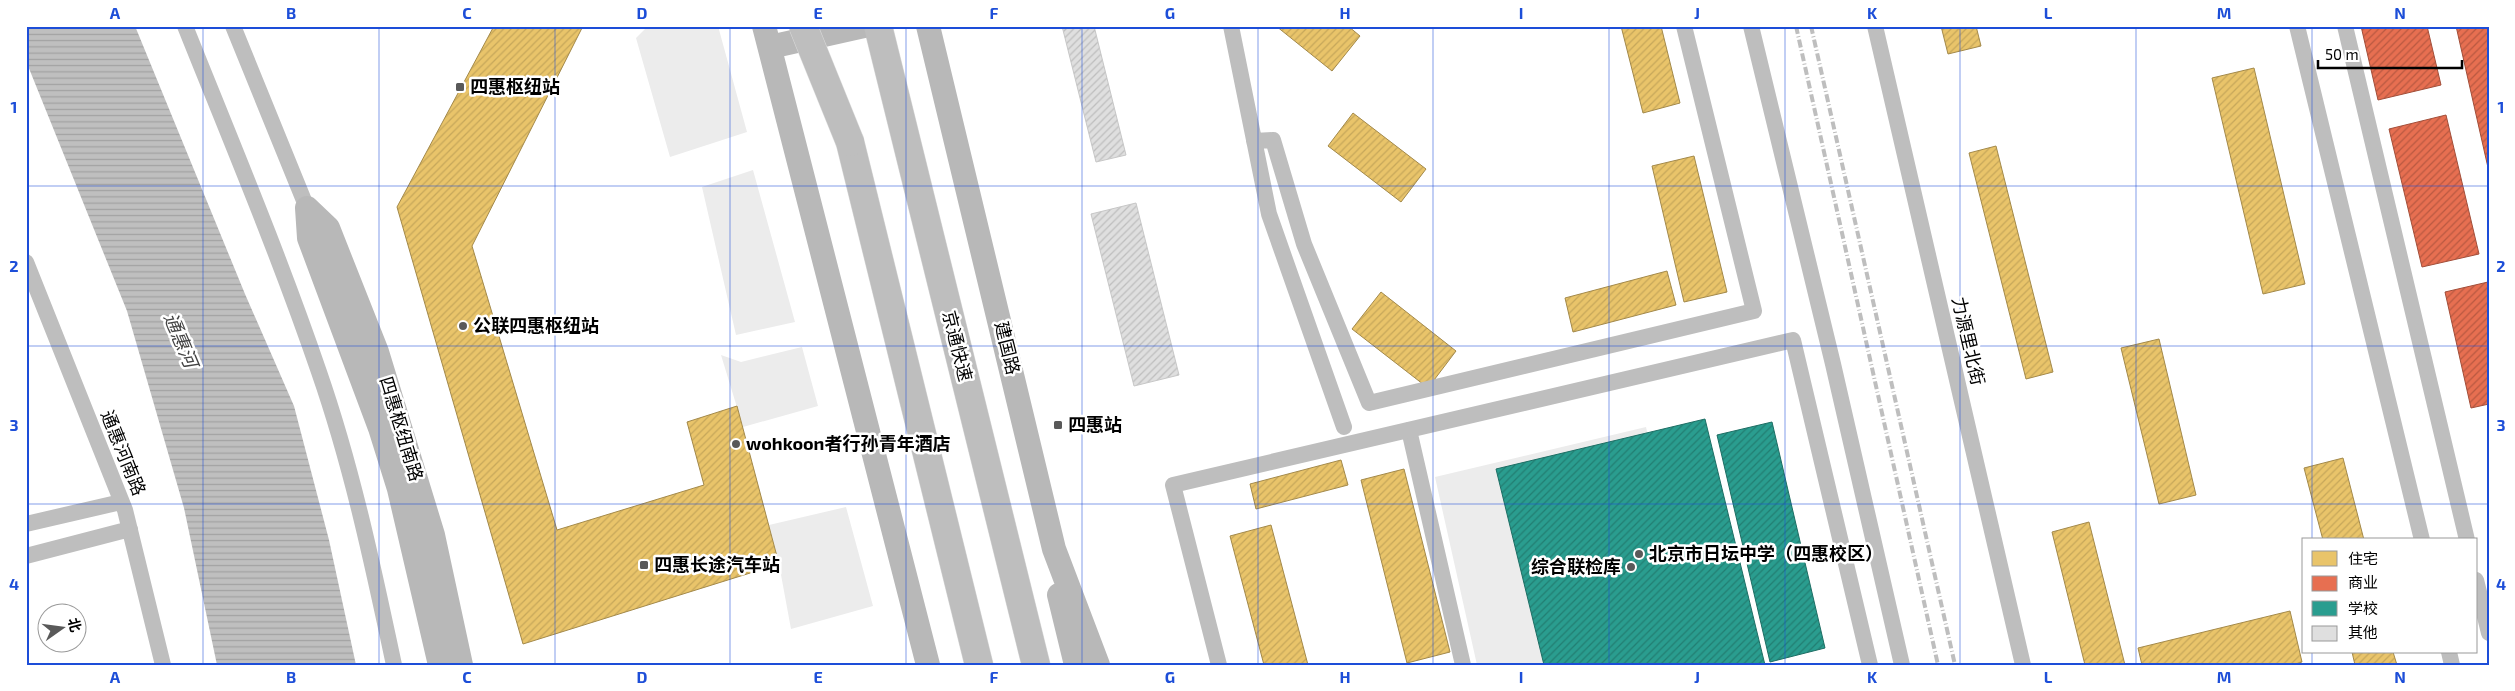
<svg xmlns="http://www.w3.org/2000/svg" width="2515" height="691" font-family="'Exo 2','Noto Sans SC',sans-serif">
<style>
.green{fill:#ececec}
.water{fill:url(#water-rules)}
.homes{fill:url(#homes-hatch);stroke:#a3894a}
.shops{fill:url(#shops-hatch);stroke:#a24e39}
.schools{fill:url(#schools-hatch);stroke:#1d6e64}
.building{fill:url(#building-hatch);stroke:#c7c7c7}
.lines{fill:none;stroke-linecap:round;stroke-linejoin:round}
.highway-casing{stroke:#dbdbdb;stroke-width:29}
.street{stroke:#bebebe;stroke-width:16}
.secondary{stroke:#b8b8b8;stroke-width:24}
.highway{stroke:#bebebe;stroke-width:28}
.rail{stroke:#bebebe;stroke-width:4;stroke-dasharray:8 2.5 1 2.5;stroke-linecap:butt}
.highway-bridge-casing{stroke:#dbdbdb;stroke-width:29;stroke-linecap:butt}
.street-bridge{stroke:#bebebe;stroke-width:16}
.highway-bridge{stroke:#bebebe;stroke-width:28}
.grid{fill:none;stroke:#1d4ed8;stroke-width:1;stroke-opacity:0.55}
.poi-dot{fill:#595959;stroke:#fff;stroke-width:2}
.labels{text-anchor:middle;stroke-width:5;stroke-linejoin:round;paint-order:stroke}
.poi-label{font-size:18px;font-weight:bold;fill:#000;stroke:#fff;text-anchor:start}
.street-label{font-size:18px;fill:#000;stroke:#fff}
.water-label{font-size:19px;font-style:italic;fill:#444;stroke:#fff}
.neatline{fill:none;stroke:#1d4ed8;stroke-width:2}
.grid-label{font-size:16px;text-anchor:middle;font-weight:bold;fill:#1d4ed8}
</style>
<defs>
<pattern id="water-rules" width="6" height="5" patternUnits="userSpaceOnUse" patternTransform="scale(1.25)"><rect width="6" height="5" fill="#bfbfbf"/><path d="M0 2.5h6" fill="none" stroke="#a2a2a2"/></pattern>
<pattern id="homes-hatch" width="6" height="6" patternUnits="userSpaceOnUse" patternTransform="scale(1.25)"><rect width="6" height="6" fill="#e9c46a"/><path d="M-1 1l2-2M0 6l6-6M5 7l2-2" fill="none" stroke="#c6a75a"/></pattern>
<pattern id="shops-hatch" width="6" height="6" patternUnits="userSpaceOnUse" patternTransform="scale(1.25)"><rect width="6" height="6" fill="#e76f51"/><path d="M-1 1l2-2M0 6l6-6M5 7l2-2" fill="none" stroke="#b95941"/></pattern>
<pattern id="schools-hatch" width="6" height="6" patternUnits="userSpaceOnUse" patternTransform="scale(1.25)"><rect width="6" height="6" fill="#2a9d8f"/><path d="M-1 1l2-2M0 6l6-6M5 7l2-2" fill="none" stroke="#227e72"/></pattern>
<pattern id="building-hatch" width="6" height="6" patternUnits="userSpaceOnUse" patternTransform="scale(1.25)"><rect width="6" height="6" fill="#dfdfdf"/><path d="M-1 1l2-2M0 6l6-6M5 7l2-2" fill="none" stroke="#bebebe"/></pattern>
</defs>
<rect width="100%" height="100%" fill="#fff"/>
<path class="green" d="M 648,26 L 718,26 L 747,132 L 670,157 L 636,38 Z
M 753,170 L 795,322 L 736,335 L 702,187 Z
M 802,347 L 818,406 L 743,427 L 721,355 L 741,362 Z
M 1646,427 L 1700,665 L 1477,665 L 1435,477 Z
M 846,507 L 873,606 L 791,629 L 779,564 L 769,525 Z"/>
<path class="water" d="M 26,26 L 135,26 L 245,294 L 294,406 L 329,540 L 356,665 L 217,665 L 184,508 L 127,311 L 26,61 Z"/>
<path class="homes" d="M 494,26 L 583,26 L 472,246 L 557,530 L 704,485 L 687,422 L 737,406 L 779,564 L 523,644 L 397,207 Z
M 1276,26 L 1348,26 L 1360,36 L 1332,71 Z
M 1621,26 L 1661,26 L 1680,103 L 1643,113 Z
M 1941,26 L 1976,26 L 1981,46 L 1948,54 Z
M 2254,68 L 2305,284 L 2263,294 L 2212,78 Z
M 1353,113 L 1426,169 L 1401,202 L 1328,146 Z
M 1996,146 L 2053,372 L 2026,379 L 1969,153 Z
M 1694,156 L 1727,292 L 1684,302 L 1652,166 Z
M 1667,271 L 1676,305 L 1573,332 L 1565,298 Z
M 1381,292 L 1456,351 L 1428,388 L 1352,329 Z
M 2159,339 L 2196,495 L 2159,504 L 2121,348 Z
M 2343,458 L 2364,540 L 2323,540 L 2304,468 Z
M 1341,460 L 1348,485 L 1256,509 L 1250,484 Z
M 1404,469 L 1450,652 L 1407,663 L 1361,480 Z
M 2089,522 L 2125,665 L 2085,665 L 2052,532 Z
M 1271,525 L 1308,665 L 1264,665 L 1230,536 Z
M 2290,611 L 2302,662 L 2292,665 L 2142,665 L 2138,648 Z
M 2352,652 L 2393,652 L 2397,665 L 2355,665 Z"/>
<path class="shops" d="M 2361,26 L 2427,26 L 2441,85 L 2378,100 Z
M 2456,26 L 2489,26 L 2489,172 Z
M 2446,115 L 2479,254 L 2422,267 L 2389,129 Z
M 2488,282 L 2489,404 L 2471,408 L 2445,292 Z"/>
<path class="schools" d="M 1705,419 L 1765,665 L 1544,665 L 1496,469 Z
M 1772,422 L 1825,648 L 1770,662 L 1717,435 Z"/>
<path class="building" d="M 1062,26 L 1094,26 L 1126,155 L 1096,162 Z
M 1136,203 L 1179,375 L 1134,386 L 1091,214 Z"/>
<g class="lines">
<defs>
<path id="highway" d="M 878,26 L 1036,665
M 850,142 L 979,665"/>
</defs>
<use href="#highway" class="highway-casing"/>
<path class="street" d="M 185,26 C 231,141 279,255 319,372 C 352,467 373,566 394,665
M 233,26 L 307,208
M 1231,26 L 1269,214 L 1344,427
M 1751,26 L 1833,364 L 1902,665
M 1875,26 L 2023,665
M 2297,26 L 2422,540
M 2345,26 L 2467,540
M 1254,141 L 1273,140 L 1304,244 L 1369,403 L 1754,311 L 1684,26
M 26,262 L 125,510 L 163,665
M 1409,430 L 1463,665
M 26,524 L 121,502
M 26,556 L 130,529
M 2476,580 L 2489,633
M 2449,652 L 2452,665"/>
<path class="secondary" d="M 764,26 L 928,665
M 928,26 L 1054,549 L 1098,665
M 770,47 L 864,26
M 307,208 L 328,228 L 377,352 L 433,535 L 461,665
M 307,208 L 309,238 L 380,428 L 399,489 L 440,665
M 1059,595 L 1076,665"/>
<use href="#highway" class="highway"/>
<path class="rail" d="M 1796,26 L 1938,665
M 1811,26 L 1955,665"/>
<defs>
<path id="highway-bridge" d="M 803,26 L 850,142"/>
</defs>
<use href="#highway-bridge" class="highway-bridge-casing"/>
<path class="street-bridge" d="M 1219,665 L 1173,485 L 1793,340 L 1870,665"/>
<use href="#highway-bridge" class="highway-bridge"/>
</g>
<path class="grid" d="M 203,26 L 203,665M 379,26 L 379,665M 555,26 L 555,665M 730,26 L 730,665M 906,26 L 906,665M 1082,26 L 1082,665M 1258,26 L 1258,665M 1433,26 L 1433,665M 1609,26 L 1609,665M 1785,26 L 1785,665M 1960,26 L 1960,665M 2136,26 L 2136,665M 2312,26 L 2312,540M 26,186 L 2489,186M 26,346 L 2489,346M 26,504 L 2489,504M 2312,652 L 2312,665"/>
<g class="poi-dot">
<rect x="455" y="82" width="10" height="10" rx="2.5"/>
<circle cx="463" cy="326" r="5"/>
<rect x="1053" y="420" width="10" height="10" rx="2.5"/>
<circle cx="736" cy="444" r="5"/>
<circle cx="1639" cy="554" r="5"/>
<rect x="639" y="560" width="10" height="10" rx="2.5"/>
<circle cx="1631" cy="567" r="5"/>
</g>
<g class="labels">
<g class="poi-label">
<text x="470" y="93">四惠枢纽站</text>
<text x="473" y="332">公联四惠枢纽站</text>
<text x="1068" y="431">四惠站</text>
<text x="746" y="450">wohkoon者行孙青年酒店</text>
<text x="1649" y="560">北京市日坛中学（四惠校区）</text>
<text x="654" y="571">四惠长途汽车站</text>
<text x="1621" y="573" text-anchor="end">综合联检库</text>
</g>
<g class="street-label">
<text transform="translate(1968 341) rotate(77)" y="6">力源里北街</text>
<text transform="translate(957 346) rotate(76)" y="6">京通快速</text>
<text transform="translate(1007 348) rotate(76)" y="6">建国路</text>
<text transform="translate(401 429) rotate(73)" y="6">四惠枢纽南路</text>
<text transform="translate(123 453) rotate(68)" y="6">通惠河南路</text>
</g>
<g class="water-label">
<text transform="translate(181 340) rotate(67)" y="7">通惠河</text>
</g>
</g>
<rect width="2515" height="691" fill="none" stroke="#ffffff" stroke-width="55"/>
<rect x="2302" y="538" width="175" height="115" fill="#ffffff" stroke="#999999"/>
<rect x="2312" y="551" width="25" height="15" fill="#e9c46a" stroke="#999999"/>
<text x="2348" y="564" font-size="15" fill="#000000">住宅</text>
<rect x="2312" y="576" width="25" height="15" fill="#e76f51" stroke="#999999"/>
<text x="2348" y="588" font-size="15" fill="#000000">商业</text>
<rect x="2312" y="601" width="25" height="15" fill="#2a9d8f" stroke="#999999"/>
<text x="2348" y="614" font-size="15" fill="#000000">学校</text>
<rect x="2312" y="626" width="25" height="15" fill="#dfdfdf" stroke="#999999"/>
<text x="2348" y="638" font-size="15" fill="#000000">其他</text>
<g transform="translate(62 628) rotate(76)"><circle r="24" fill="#ffffff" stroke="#999999"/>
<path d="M0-4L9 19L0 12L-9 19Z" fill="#595959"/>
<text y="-8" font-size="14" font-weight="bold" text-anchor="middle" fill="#000000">北</text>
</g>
<path d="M2318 60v8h144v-8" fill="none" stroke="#000000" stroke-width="2.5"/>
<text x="2325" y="60" font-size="15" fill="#000000" stroke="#ffffff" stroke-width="4" paint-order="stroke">50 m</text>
<rect x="28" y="28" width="2460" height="636" class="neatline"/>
<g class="grid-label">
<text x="115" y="19">A</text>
<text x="291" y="19">B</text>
<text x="467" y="19">C</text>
<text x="642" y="19">D</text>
<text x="818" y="19">E</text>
<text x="994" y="19">F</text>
<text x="1170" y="19">G</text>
<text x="1345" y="19">H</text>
<text x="1521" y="19">I</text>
<text x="1697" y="19">J</text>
<text x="1872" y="19">K</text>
<text x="2048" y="19">L</text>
<text x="2224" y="19">M</text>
<text x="2400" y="19">N</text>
<text x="14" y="113">1</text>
<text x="2501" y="113">1</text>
<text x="14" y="272">2</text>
<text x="2501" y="272">2</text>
<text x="14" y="431">3</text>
<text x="2501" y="431">3</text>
<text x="14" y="590">4</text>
<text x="2501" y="590">4</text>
<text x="115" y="683">A</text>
<text x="291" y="683">B</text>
<text x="467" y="683">C</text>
<text x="642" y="683">D</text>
<text x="818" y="683">E</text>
<text x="994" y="683">F</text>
<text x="1170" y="683">G</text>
<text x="1345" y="683">H</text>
<text x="1521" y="683">I</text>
<text x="1697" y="683">J</text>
<text x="1872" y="683">K</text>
<text x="2048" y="683">L</text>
<text x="2224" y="683">M</text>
<text x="2400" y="683">N</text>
</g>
</svg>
